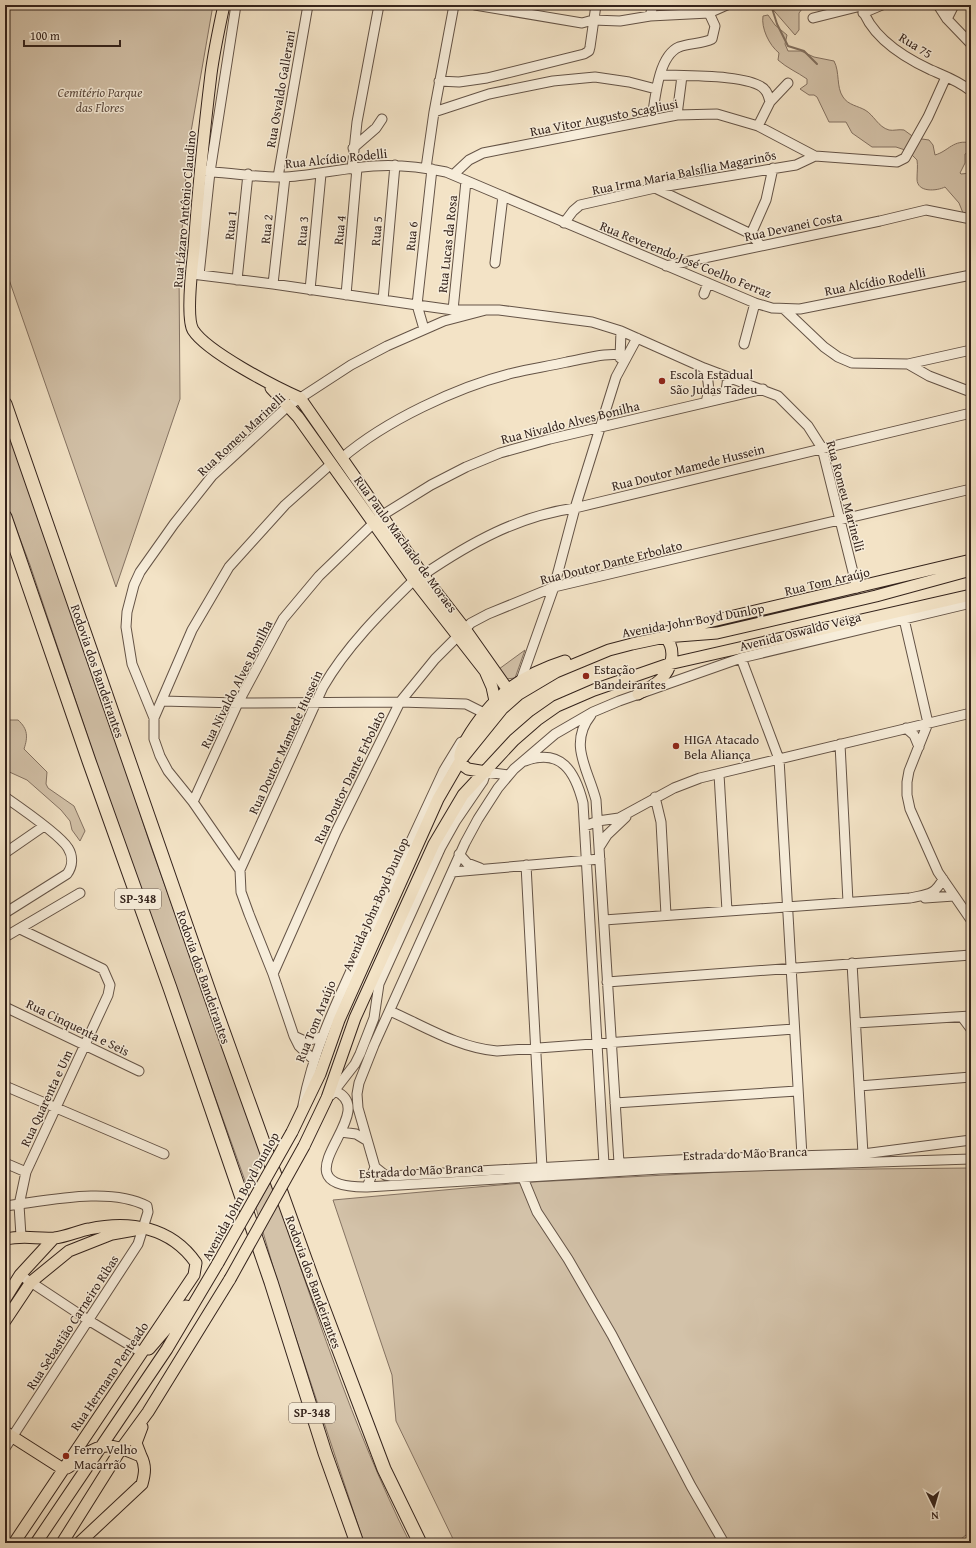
<svg xmlns="http://www.w3.org/2000/svg" width="976" height="1548" font-family="'Gentium Book Plus',serif">
<style>
.green{fill:#d3c2a9;stroke:#847262}
.lines{fill:none;stroke-linecap:round;stroke-linejoin:round}
.stream{stroke:#806f5f;stroke-width:2}
.minor-casing{stroke:#645346;stroke-width:11}
.major-casing{stroke:#34231c;stroke-width:13}
.highway-casing{stroke:#34231c;stroke-width:15}
.minor{stroke:#f7edda;stroke-width:9}
.major{stroke:#f3e3c6;stroke-width:11}
.highway{stroke:#f3e3c6;stroke-width:13}
.major-bridge-casing{stroke:#34231c;stroke-width:13;stroke-linecap:butt}
.major-bridge{stroke:#f3e3c6;stroke-width:11}
.poi-dot{fill:#8f2418;stroke:#f7edda;stroke-width:1.5}
.labels{text-anchor:middle;stroke-width:3;stroke-linejoin:round;paint-order:stroke}
.shield{fill:#f7edda;stroke:#6e6055;stroke-width:1}
.shield-label{font-size:12px;font-weight:bold;fill:#34231c}
.street-label{font-size:13px;fill:#34231c;stroke:#f7edda}
.park-label{font-size:13px;font-style:italic;fill:#5c4b3f;stroke:#f7edda}
.poi-label{font-size:13px;fill:#34231c;stroke:#f7edda;text-anchor:start}
</style>
<rect width="100%" height="100%" fill="#f3e3c6"/>
<filter id="stains"><feTurbulence type="fractalNoise" baseFrequency=".005" numOctaves="4"/><feColorMatrix values="0 0 0 0 .2 0 0 0 0 .09 0 0 0 0 .02 0 0 0 .5 -.17"/></filter>
<radialGradient id="worn" r=".72"><stop offset=".6" stop-color="#630" stop-opacity="0"/><stop offset="1" stop-color="#630" stop-opacity=".3"/></radialGradient>
<path class="green" d="M 5,5 L 213,5 L 188,149 L 179,272 L 180,399 L 116,587 L 5,268 Z
M 769,5 L 805,5 L 799,13 L 799,30 L 795,35 Z
M 768,15 L 775,25 L 787,35 L 785,44 L 788,51 L 801,51 L 814,57 L 834,61 C 840,72 836,87 843,97 C 848,105 858,106 865,110 C 874,115 878,127 889,130 C 893,131 899,129 904,130 L 915,138 L 929,140 L 933,145 L 935,155 C 949,151 953,139 971,143 L 971,151 L 965,154 L 965,163 L 960,173 L 961,174 L 971,173 L 971,215 L 963,213 L 959,203 L 945,187 C 937,191 917,193 917,179 C 917,172 918,166 917,160 L 908,151 L 896,147 L 872,147 L 852,133 L 846,122 L 829,122 L 817,97 L 814,95 L 809,95 L 800,89 L 807,84 L 807,79 C 797,72 787,68 778,60 L 779,53 C 769,45 761,28 763,16 Z
M 5,421 L 112,728 L 150,844 L 263,1158 L 248,1189 L 112,809 L 30,565 L 5,499 Z
M 525,650 L 515,678 L 506,679 L 499,669 Z
M 5,720 L 18,720 C 28,729 28,737 24,749 L 47,772 L 46,784 L 48,788 L 74,806 L 85,831 L 80,841 L 72,830 L 70,821 L 61,810 L 27,780 L 5,770 Z
M 971,1168 L 971,1531 L 956,1543 L 455,1543 L 396,1421 L 392,1375 L 333,1200 L 533,1182 L 761,1170 Z
M 271,1181 C 313,1303 352,1427 410,1543 L 364,1543 L 279,1287 L 256,1208 Z"/>
<g class="lines">
<path class="stream" d="M 771,5 L 777,24 L 788,46 L 804,51 L 817,64"/>
<defs>
<path id="minor" d="M 475,5 L 582,23 L 593,20 L 620,21 L 650,16 L 709,13 L 727,5
M 861,5 C 870,36 903,57 931,70 C 945,76 959,81 971,91
M 938,5 L 947,19 L 971,44
M 863,13 L 882,5
M 650,16 L 653,5
M 813,18 L 861,6
M 947,19 L 954,5
M 661,75 C 682,76 753,74 765,90 C 768,93 769,98 770,102 L 758,126
M 439,81 L 459,82 L 487,78 L 584,54 L 589,51 L 590,47 L 596,5
M 770,102 L 788,83
M 434,112 L 489,94 L 553,81 L 595,77 L 629,82 L 656,89
M 677,115 L 682,76
M 652,119 C 655,99 658,56 679,47 C 690,43 702,44 712,39 L 715,26 L 709,13
M 353,148 L 376,128 L 382,119
M 426,168 L 434,112 L 454,5
M 352,169 L 357,122 L 379,5
M 200,170 L 210,172 C 235,173 261,178 286,177 C 316,175 344,168 373,166 C 398,164 422,167 446,172 L 755,303 L 772,308 L 800,309 L 971,275
M 453,175 L 469,160 L 483,153 L 677,115 L 717,114 L 758,126 L 815,156 L 897,162 L 905,158 L 928,117 L 946,77
M 278,177 L 308,5
M 655,188 L 751,234 L 761,246
M 564,223 L 573,211 L 580,205 L 655,188 L 796,165 L 815,156
M 751,234 L 766,200 L 773,168
M 495,263 L 503,196
M 666,266 L 880,221 L 926,210 L 971,219
M 192,274 L 273,284 L 417,305 L 453,310 L 499,310 L 592,322 L 621,331 L 704,368 L 778,396 L 808,426 L 822,448 L 857,588
M 199,275 L 210,172 L 236,5
M 237,280 L 248,174
M 273,284 L 285,177
M 310,290 L 321,174
M 704,294 L 708,283
M 346,295 L 357,168
M 383,300 L 395,165
M 784,309 L 824,347 L 838,357 L 852,363 L 908,364 L 929,376 L 971,392
M 453,310 L 466,181
M 424,329 L 417,305 L 432,169
M 744,344 L 755,303
M 620,358 L 621,331
M 908,364 L 971,350
M 704,368 C 709,381 710,389 706,402
M 725,398 L 728,377
M 342,458 C 385,421 457,387 513,373 C 530,369 549,366 567,362 C 585,359 608,351 627,356
M 423,575 C 470,543 518,516 575,508 L 971,413
M 971,603 L 741,658 L 619,701 L 593,712 L 555,734 L 514,769 L 498,788 L 478,819 L 465,843 L 374,1045 L 359,1083 L 357,1094 L 358,1108 L 375,1167 L 385,1175 L 391,1176 L 695,1159 L 863,1154 L 971,1140
M 904,619 L 928,723 L 909,771 L 907,782 L 907,795 L 910,809 L 938,872 L 971,920
M 741,658 L 779,759 L 802,1156
M 521,680 L 554,587 L 575,508 L 616,377 L 637,338
M 162,701 L 238,703 L 400,702 L 466,704 L 484,713
M 591,715 C 568,744 588,769 596,800 L 619,1163
M 154,718 L 192,630 L 229,567 L 285,505 L 331,464
M 906,728 L 914,735 L 919,747
M 840,744 L 848,902
M 525,761 C 561,748 575,771 583,803 L 604,1164
M 719,774 L 727,911
M 5,797 C 18,806 61,836 68,848 C 73,856 73,866 67,874 L 5,913
M 655,797 L 661,822 L 666,915
M 193,802 L 238,703 L 283,619 L 319,576 L 381,516 L 431,485 L 466,467 L 500,453 L 550,439 L 763,389
M 585,826 L 598,821 L 619,818 L 674,788 L 700,778 L 971,713
M 600,846 L 607,835 L 626,817
M 5,853 L 44,826
M 459,854 L 467,863 L 480,868
M 526,865 L 542,1168
M 240,870 L 323,687 C 346,647 381,612 414,580
M 452,872 L 600,859
M 925,898 L 954,896
M 604,920 L 910,898 C 927,894 934,896 943,879
M 20,929 L 103,969 L 110,985 L 108,995 L 26,1172 L 19,1205 L 21,1236
M 5,937 L 80,893
M 852,963 L 863,1154
M 273,974 L 336,832 L 400,702 L 435,659 L 471,623 L 488,614 L 554,587 L 971,489
M 607,982 L 971,955
M 5,1007 L 139,1071
M 390,1011 C 424,1026 459,1048 497,1051 L 794,1029
M 962,1017 L 971,1029
M 856,1023 L 971,1016
M 294,1036 L 305,1041 L 322,1037
M 314,1060 L 299,1046 L 294,1036 L 273,974 L 249,914 L 241,892 L 240,870 L 193,802 L 168,771 L 160,756 L 154,739 L 154,718 L 132,664 L 126,627 L 127,612 L 134,585 L 140,572 L 174,524 L 212,476 L 288,406 L 351,365 L 387,346 L 444,321 L 486,310
M 5,1086 L 164,1154
M 859,1086 L 971,1077
M 335,1091 C 385,1112 269,1188 367,1187 L 660,1169 L 971,1159
M 331,1095 L 355,1064 L 360,1054 L 374,1018 L 379,984 L 441,847 L 455,822 L 483,781 L 486,772 L 508,775
M 615,1103 L 797,1091
M 303,1105 C 313,1050 338,999 361,949 C 389,889 416,830 444,770 L 461,742
M 341,1132 L 356,1134 L 366,1140
M 5,1163 L 26,1172
M 523,1178 L 537,1212 L 568,1259 L 612,1335 L 691,1486 L 724,1543
M 367,1187 L 375,1167
M 5,1206 C 46,1201 110,1186 147,1206 L 148,1212 L 138,1244 L 5,1448
M 20,1275 L 88,1320 L 141,1352"/>
<path id="major" d="M 224,5 C 219,28 214,51 211,74 C 204,132 198,191 194,249 C 192,266 186,318 193,330 C 207,352 275,387 300,398 L 423,575 L 465,629 L 508,690
M 271,388 L 298,417 L 414,580 L 485,671 L 492,687 L 495,701
M 666,632 L 971,560
M 638,694 C 645,690 654,686 660,680 C 672,669 677,649 665,637
M 486,772 L 468,769 C 455,761 460,751 466,740 C 491,698 518,676 565,661
M 292,1132 L 320,1074 L 339,1020 L 438,799 L 460,761 L 502,709 L 519,694 L 556,672 L 609,650 L 632,644 L 665,637 L 717,633 L 876,596 L 971,570
M 304,1146 L 327,1098 L 355,1018 L 434,844 L 463,795 L 514,740 L 537,720 L 557,706 L 594,690 L 669,664 L 971,595
M 5,1239 C 25,1235 36,1239 54,1238 C 66,1237 78,1231 89,1229 C 130,1220 171,1227 196,1263 L 194,1275 L 14,1543
M 5,1299 L 20,1275 L 54,1238
M 5,1321 L 31,1282 L 69,1251 L 112,1234 L 140,1229
M 149,1349 L 186,1306
M 5,1432 L 63,1469
M 141,1456 L 136,1443 L 142,1427
M 67,1468 C 73,1465 77,1460 83,1456 C 106,1439 117,1447 141,1456 C 146,1466 145,1473 142,1484 L 79,1543
M 36,1543 L 167,1349 L 218,1263
M 62,1543 L 121,1449 L 148,1412 L 230,1279"/>
<path id="highway" d="M 5,404 L 213,1003 L 313,1281 L 384,1469 L 420,1543
M 5,517 L 89,761 L 170,988 L 271,1282 L 325,1453 L 357,1543"/>
</defs>
<use href="#minor" class="minor-casing"/>
<use href="#major" class="major-casing"/>
<use href="#highway" class="highway-casing"/>
<use href="#minor" class="minor"/>
<use href="#major" class="major"/>
<use href="#highway" class="highway"/>
<defs>
<path id="major-bridge" d="M 218,1263 L 292,1132
M 230,1279 L 304,1146"/>
</defs>
<use href="#major-bridge" class="major-bridge-casing"/>
<use href="#major-bridge" class="major-bridge"/>
</g>
<g class="poi-dot">
<circle cx="662" cy="381" r="4"/>
<circle cx="586" cy="676" r="4"/>
<circle cx="676" cy="746" r="4"/>
<circle cx="66" cy="1456" r="4"/>
</g>
<g class="labels">
<g class="shield">
<rect x="115" y="889" width="46" height="20" rx="3"/>
<rect x="289" y="1403" width="46" height="20" rx="3"/>
</g>
<g class="shield-label">
<text x="138" y="903">SP-348</text>
<text x="312" y="1417">SP-348</text>
</g>
<g class="street-label">
<text transform="translate(916 45) rotate(32)" y="5">Rua 75</text>
<text transform="translate(280 89) rotate(-80)" y="5">Rua Osvaldo Gallerani</text>
<text transform="translate(604 117) rotate(-11)" y="5">Rua Vitor Augusto Scagliusi</text>
<text transform="translate(336 158) rotate(-6)" y="5">Rua Alcídio Rodelli</text>
<text transform="translate(684 172) rotate(-11)" y="5">Rua Irma Maria Balsília Magarinõs</text>
<text transform="translate(184 209) rotate(-85)" y="5">Rua Lázaro Antônio Claudino</text>
<text transform="translate(230 225) rotate(-84)" y="5">Rua 1</text>
<text transform="translate(793 226) rotate(-12)" y="5">Rua Devanei Costa</text>
<text transform="translate(266 229) rotate(-84)" y="5">Rua 2</text>
<text transform="translate(339 230) rotate(-84)" y="5">Rua 4</text>
<text transform="translate(302 231) rotate(-85)" y="5">Rua 3</text>
<text transform="translate(376 231) rotate(-85)" y="5">Rua 5</text>
<text transform="translate(411 236) rotate(-84)" y="5">Rua 6</text>
<text transform="translate(447 244) rotate(-84)" y="5">Rua Lucas da Rosa</text>
<text transform="translate(686 259) rotate(22)" y="5">Rua Reverendo José Coelho Ferraz</text>
<text transform="translate(875 281) rotate(-11)" y="5">Rua Alcídio Rodelli</text>
<text transform="translate(570 422) rotate(-14)" y="5">Rua Nivaldo Alves Bonilha</text>
<text transform="translate(241 434) rotate(-43)" y="5">Rua Romeu Marinelli</text>
<text transform="translate(688 467) rotate(-14)" y="5">Rua Doutor Mamede Hussein</text>
<text transform="translate(846 496) rotate(75)" y="5">Rua Romeu Marinelli</text>
<text transform="translate(406 544) rotate(54)" y="5">Rua Paulo Machado de Moraes</text>
<text transform="translate(611 562) rotate(-14)" y="5">Rua Doutor Dante Erbolato</text>
<text transform="translate(827 581) rotate(-13)" y="5">Rua Tom Araújo</text>
<text transform="translate(693 620) rotate(-10)" y="5">Avenida John Boyd Dunlop</text>
<text transform="translate(800 631) rotate(-14)" y="5">Avenida Oswaldo Veiga</text>
<text transform="translate(98 671) rotate(71)" y="5">Rodovia dos Bandeirantes</text>
<text transform="translate(236 684) rotate(-63)" y="5">Rua Nivaldo Alves Bonilha</text>
<text transform="translate(285 742) rotate(-65)" y="5">Rua Doutor Mamede Hussein</text>
<text transform="translate(349 777) rotate(-64)" y="5">Rua Doutor Dante Erbolato</text>
<text transform="translate(375 904) rotate(-66)" y="5">Avenida John Boyd Dunlop</text>
<text transform="translate(204 977) rotate(71)" y="5">Rodovia dos Bandeirantes</text>
<text transform="translate(315 1021) rotate(-68)" y="5">Rua Tom Araújo</text>
<text transform="translate(78 1027) rotate(26)" y="5">Rua Cinquenta e Seis</text>
<text transform="translate(46 1098) rotate(-65)" y="5">Rua Quarenta e Um</text>
<text transform="translate(745 1153) rotate(-2)" y="5">Estrada do Mão Branca</text>
<text transform="translate(421 1170) rotate(-3)" y="5">Estrada do Mão Branca</text>
<text transform="translate(240 1196) rotate(-61)" y="5">Avenida John Boyd Dunlop</text>
<text transform="translate(314 1282) rotate(70)" y="5">Rodovia dos Bandeirantes</text>
<text transform="translate(72 1322) rotate(-57)" y="5">Rua Sebastião Carneiro Ribas</text>
<text transform="translate(109 1376) rotate(-56)" y="5">Rua Hermano Penteado</text>
</g>
<g class="park-label">
<text x="100" y="97">Cemitério Parque<tspan x="100" dy="15">das Flores</tspan></text>
</g>
<g class="poi-label">
<text x="670" y="379">Escola Estadual<tspan x="670" dy="15">São Judas Tadeu</tspan></text>
<text x="594" y="674">Estação<tspan x="594" dy="15">Bandeirantes</tspan></text>
<text x="684" y="744">HIGA Atacado<tspan x="684" dy="15">Bela Aliança</tspan></text>
<text x="74" y="1454">Ferro Velho<tspan x="74" dy="15">Macarrão</tspan></text>
</g>
</g>
<rect width="976" height="1548" fill="none" stroke="#f3e3c6" stroke-width="20"/>
<rect x="6" y="6" width="964" height="1536" fill="none" stroke="#34231c" stroke-width="2"/>
<rect x="10" y="10" width="956" height="1528" fill="none" stroke="#34231c"/>
<g transform="translate(934 1506) rotate(175)" stroke="#f7edda" stroke-width="3" paint-order="stroke">
<path d="M0-3L7 15L0 10L-7 15Z" fill="#34231c"/>
<text y="-6" font-size="11" font-weight="bold" text-anchor="middle" fill="#34231c">N</text>
</g>
<path d="M24 40v6h96v-6" fill="none" stroke="#34231c" stroke-width="2"/>
<text x="30" y="40" font-size="12" fill="#34231c" stroke="#f7edda" stroke-width="3" paint-order="stroke">100 m</text>
<rect width="100%" height="100%" filter="url(#stains)"/>
<rect width="100%" height="100%" fill="url(#worn)"/>
</svg>
